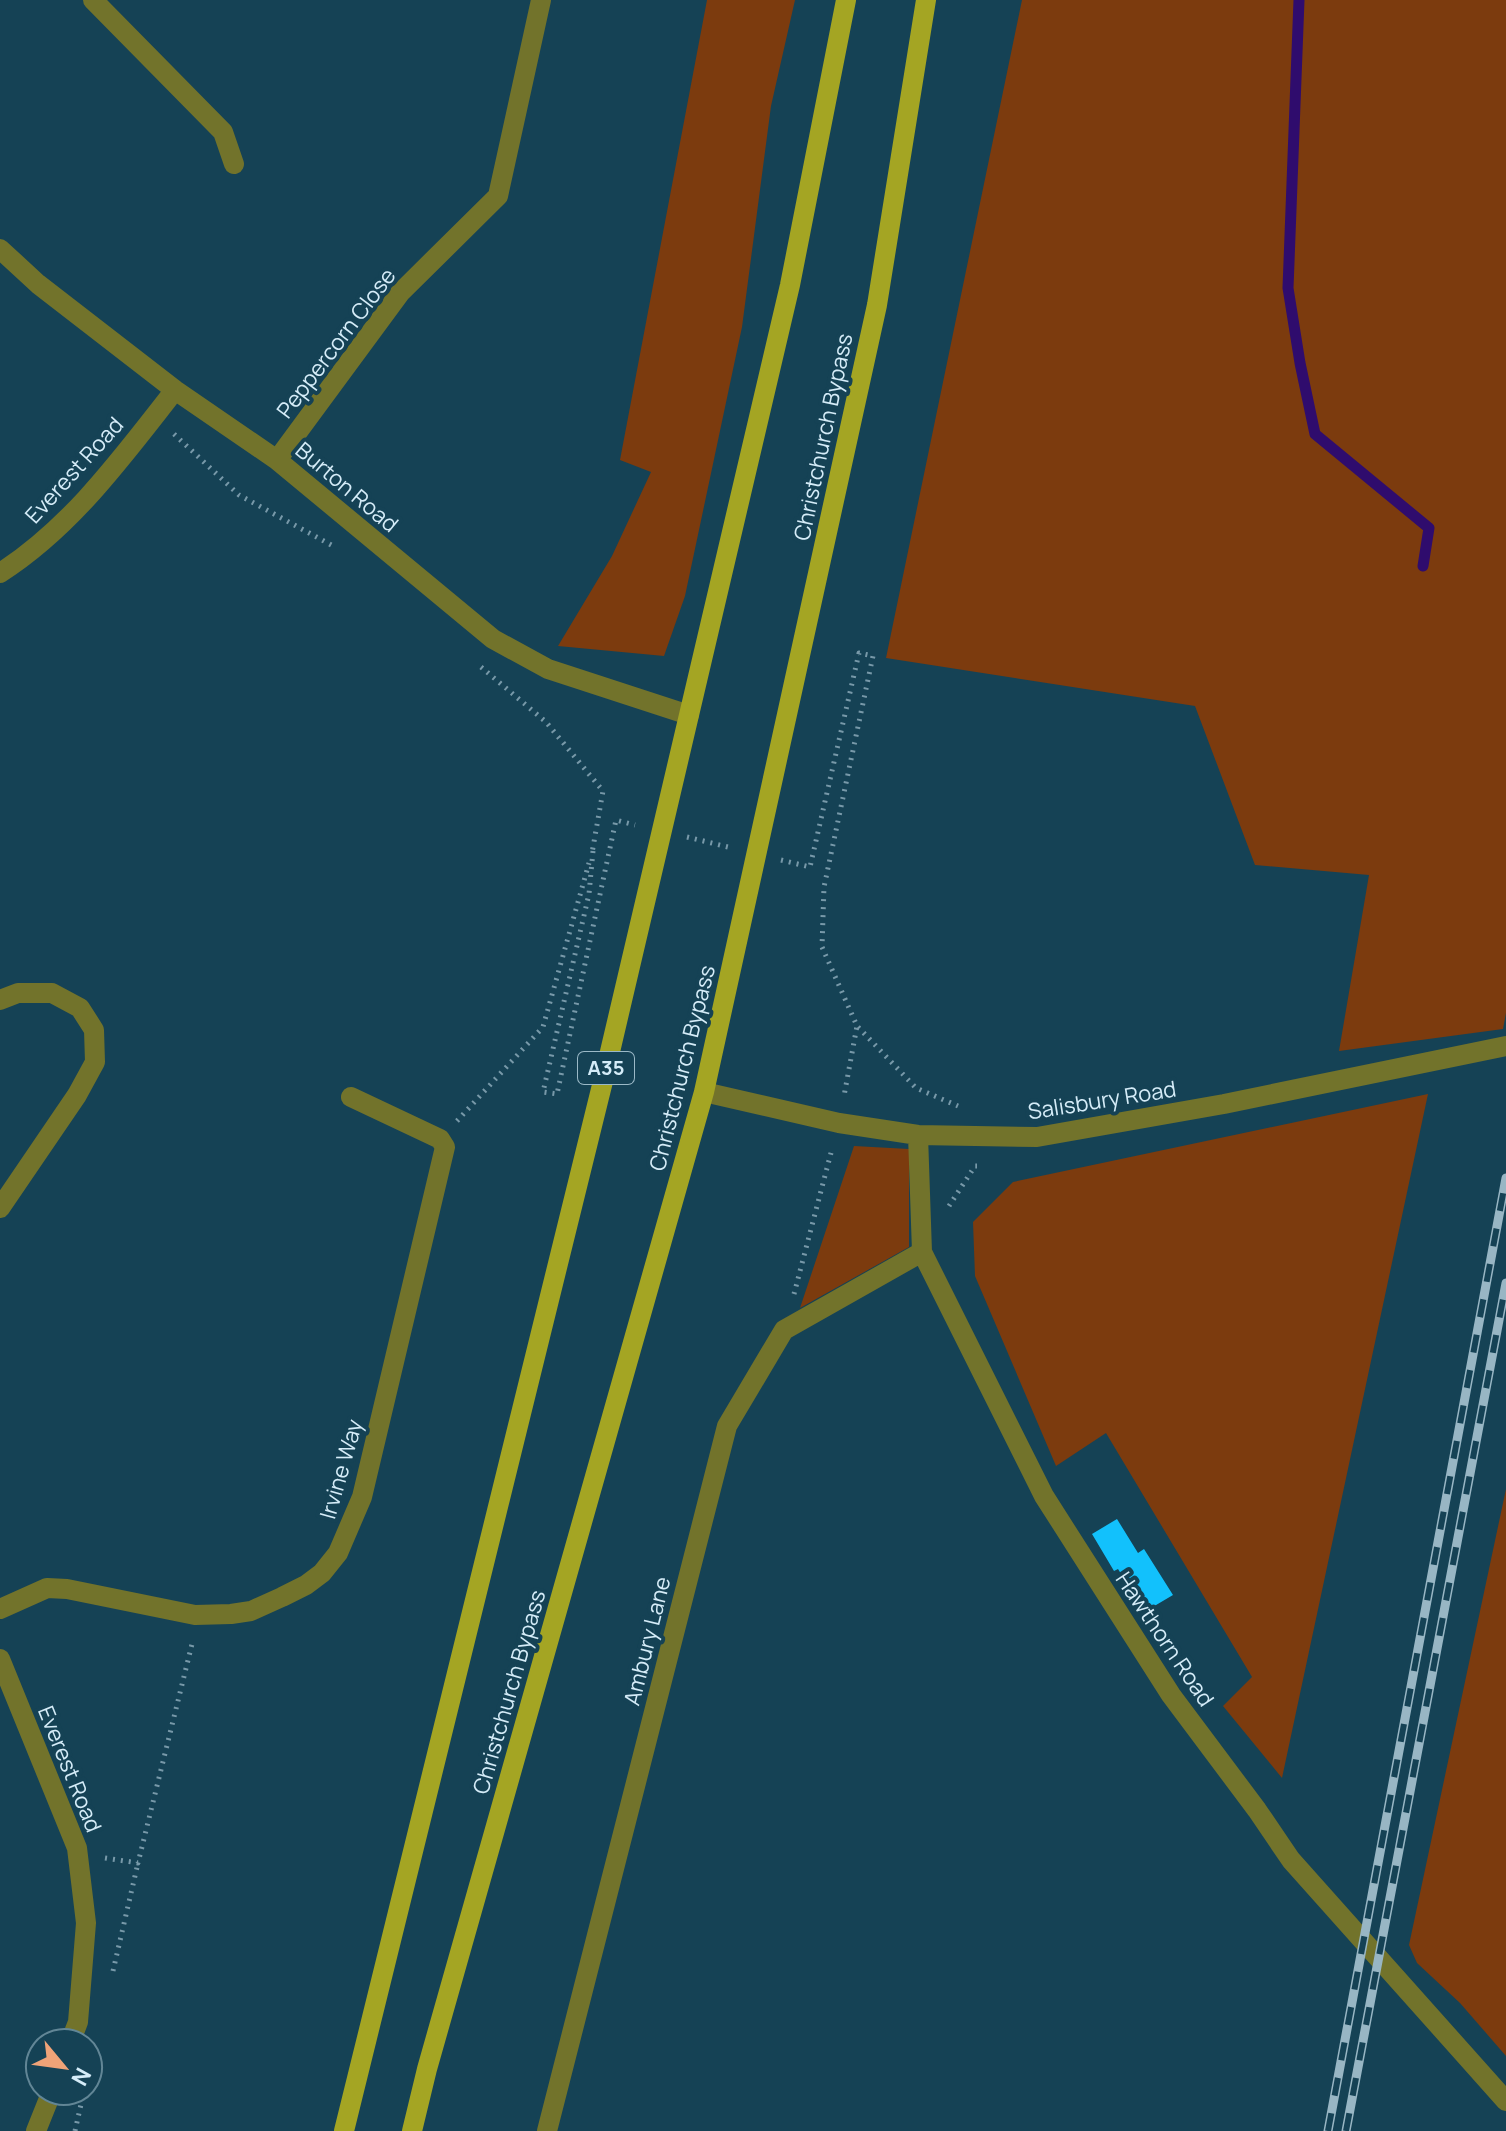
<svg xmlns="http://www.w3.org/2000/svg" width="1506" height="2131" font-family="Manrope,sans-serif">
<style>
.green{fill:#7c3b0e}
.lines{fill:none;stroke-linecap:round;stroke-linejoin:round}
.stream{stroke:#2f0c6d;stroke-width:11}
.building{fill:#12c1fc}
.path{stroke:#7899a9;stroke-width:5;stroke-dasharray:2 6;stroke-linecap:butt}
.street{stroke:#72732b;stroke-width:20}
.primary{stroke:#a4a523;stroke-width:20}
.rail-casing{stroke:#98b6c4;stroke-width:9}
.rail{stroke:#154255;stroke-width:6;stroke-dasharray:18;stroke-linecap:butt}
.labels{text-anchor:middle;stroke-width:8;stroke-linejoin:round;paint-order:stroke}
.shield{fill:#154255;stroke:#9bb9c7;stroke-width:2}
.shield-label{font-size:20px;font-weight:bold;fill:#d5ecf8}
.street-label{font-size:22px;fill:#d5ecf8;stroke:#154255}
</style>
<rect width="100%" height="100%" fill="#154255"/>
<path class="green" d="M 707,0 L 795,0 L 771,106 L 742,327 L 685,596 L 664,656 L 558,646 L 612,556 L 651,472 L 620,460 Z
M 1022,0 L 1506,0 L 1506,1013 L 1503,1029 L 1339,1051 L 1369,875 L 1255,865 L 1195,706 L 886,658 Z
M 1428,1094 L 1282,1778 L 1223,1706 L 1252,1677 L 1106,1433 L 1056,1466 L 975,1276 L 973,1222 L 1013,1182 Z
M 854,1146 L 909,1149 L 909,1247 L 800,1308 Z
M 1506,1489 L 1506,2056 L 1460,2003 L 1417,1963 L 1409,1945 Z"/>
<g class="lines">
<path class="stream" d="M 1299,0 L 1288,288 L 1300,363 L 1315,434 L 1429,528 L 1423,566"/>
</g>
<path class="building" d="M 1117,1519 L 1138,1553 L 1144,1549 L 1173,1595 L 1151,1608 L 1141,1592 L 1135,1596 L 1118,1569 L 1114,1571 L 1092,1534 Z"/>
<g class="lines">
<path class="path" d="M 174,434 L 239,495 L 335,547
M 481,667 L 546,722 L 603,791 L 592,853
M 687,837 L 732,848
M 593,851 L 589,894 L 543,1092 L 557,1094 L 616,820 L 635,825
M 781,860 L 810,867 L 859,653 L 873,656 L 824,887 L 822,947 L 857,1026 L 844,1096
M 858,1027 L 916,1088 L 958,1106
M 457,1121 L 543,1027 L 589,863
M 949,1206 L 975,1166 L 977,1166
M 794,1294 L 832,1149
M 105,1858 L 138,1863 L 193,1640
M 113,1971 L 138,1863
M 88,2074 L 91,2062
M 75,2131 L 84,2091"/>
<path class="street" d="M 93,0 L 223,132 L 234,164
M 0,249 L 38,284 L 175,390 L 277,460 L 493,639 L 548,669 L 689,715
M 277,460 L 400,293 L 498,196 L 541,0
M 0,573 C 72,527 123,456 175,390
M 0,1000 L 18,993 L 52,993 L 80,1008 L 94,1030 L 95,1062 L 77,1095 L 0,1208
M 704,1092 L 839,1123 L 918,1135 L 1037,1137 L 1224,1104 L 1506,1046
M 918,1135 L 922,1252 L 1044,1496 L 1171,1695 L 1257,1810 L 1291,1860 L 1506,2101
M 0,1609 L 47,1588 L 67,1589 L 195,1615 L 231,1614 L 251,1611 L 282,1597 L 306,1585 L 322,1573 L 338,1553 L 362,1497 L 445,1147 L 440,1139 L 351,1097
M 0,1659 L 77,1848 L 86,1923 L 78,2022 L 70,2043
M 36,2131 L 52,2091
M 547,2131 L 727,1426 L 784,1330 L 922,1252"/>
<path class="primary" d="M 344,2131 L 605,1073 L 689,715 L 790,285 L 846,0
M 412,2131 L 427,2069 L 704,1092 L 877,305 L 926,0"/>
<defs>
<path id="rail" d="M 1328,2131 L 1506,1178
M 1346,2131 L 1506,1283"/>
</defs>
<use href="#rail" class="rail-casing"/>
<use href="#rail" class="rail"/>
</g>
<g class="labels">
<rect class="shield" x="578" y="1052" width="56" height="32" rx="6"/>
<g class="shield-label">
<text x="606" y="1075">A35</text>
</g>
<g class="street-label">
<text transform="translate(336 343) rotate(-53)" y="8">Peppercorn Close</text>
<text transform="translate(823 437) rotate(-78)" y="8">Christchurch Bypass</text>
<text transform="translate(74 470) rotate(-48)" y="8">Everest Road</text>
<text transform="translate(347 487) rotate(40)" y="8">Burton Road</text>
<text transform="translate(682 1068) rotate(-76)" y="8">Christchurch Bypass</text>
<text transform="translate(1102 1100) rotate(-9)" y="8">Salisbury Road</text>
<text transform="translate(341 1469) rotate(-74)" y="8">Irvine Way</text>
<text transform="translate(1165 1639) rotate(56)" y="8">Hawthorn Road</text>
<text transform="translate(647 1641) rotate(-76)" y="8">Ambury Lane</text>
<text transform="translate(509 1692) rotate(-74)" y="8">Christchurch Bypass</text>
<text transform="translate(70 1769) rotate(68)" y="8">Everest Road</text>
</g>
</g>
<g transform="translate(64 2067) rotate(119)"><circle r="38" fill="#154255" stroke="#628696" stroke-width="2"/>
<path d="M0-6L14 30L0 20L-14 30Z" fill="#efa378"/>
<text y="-12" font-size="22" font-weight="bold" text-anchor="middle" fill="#d5ecf8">N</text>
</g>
</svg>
